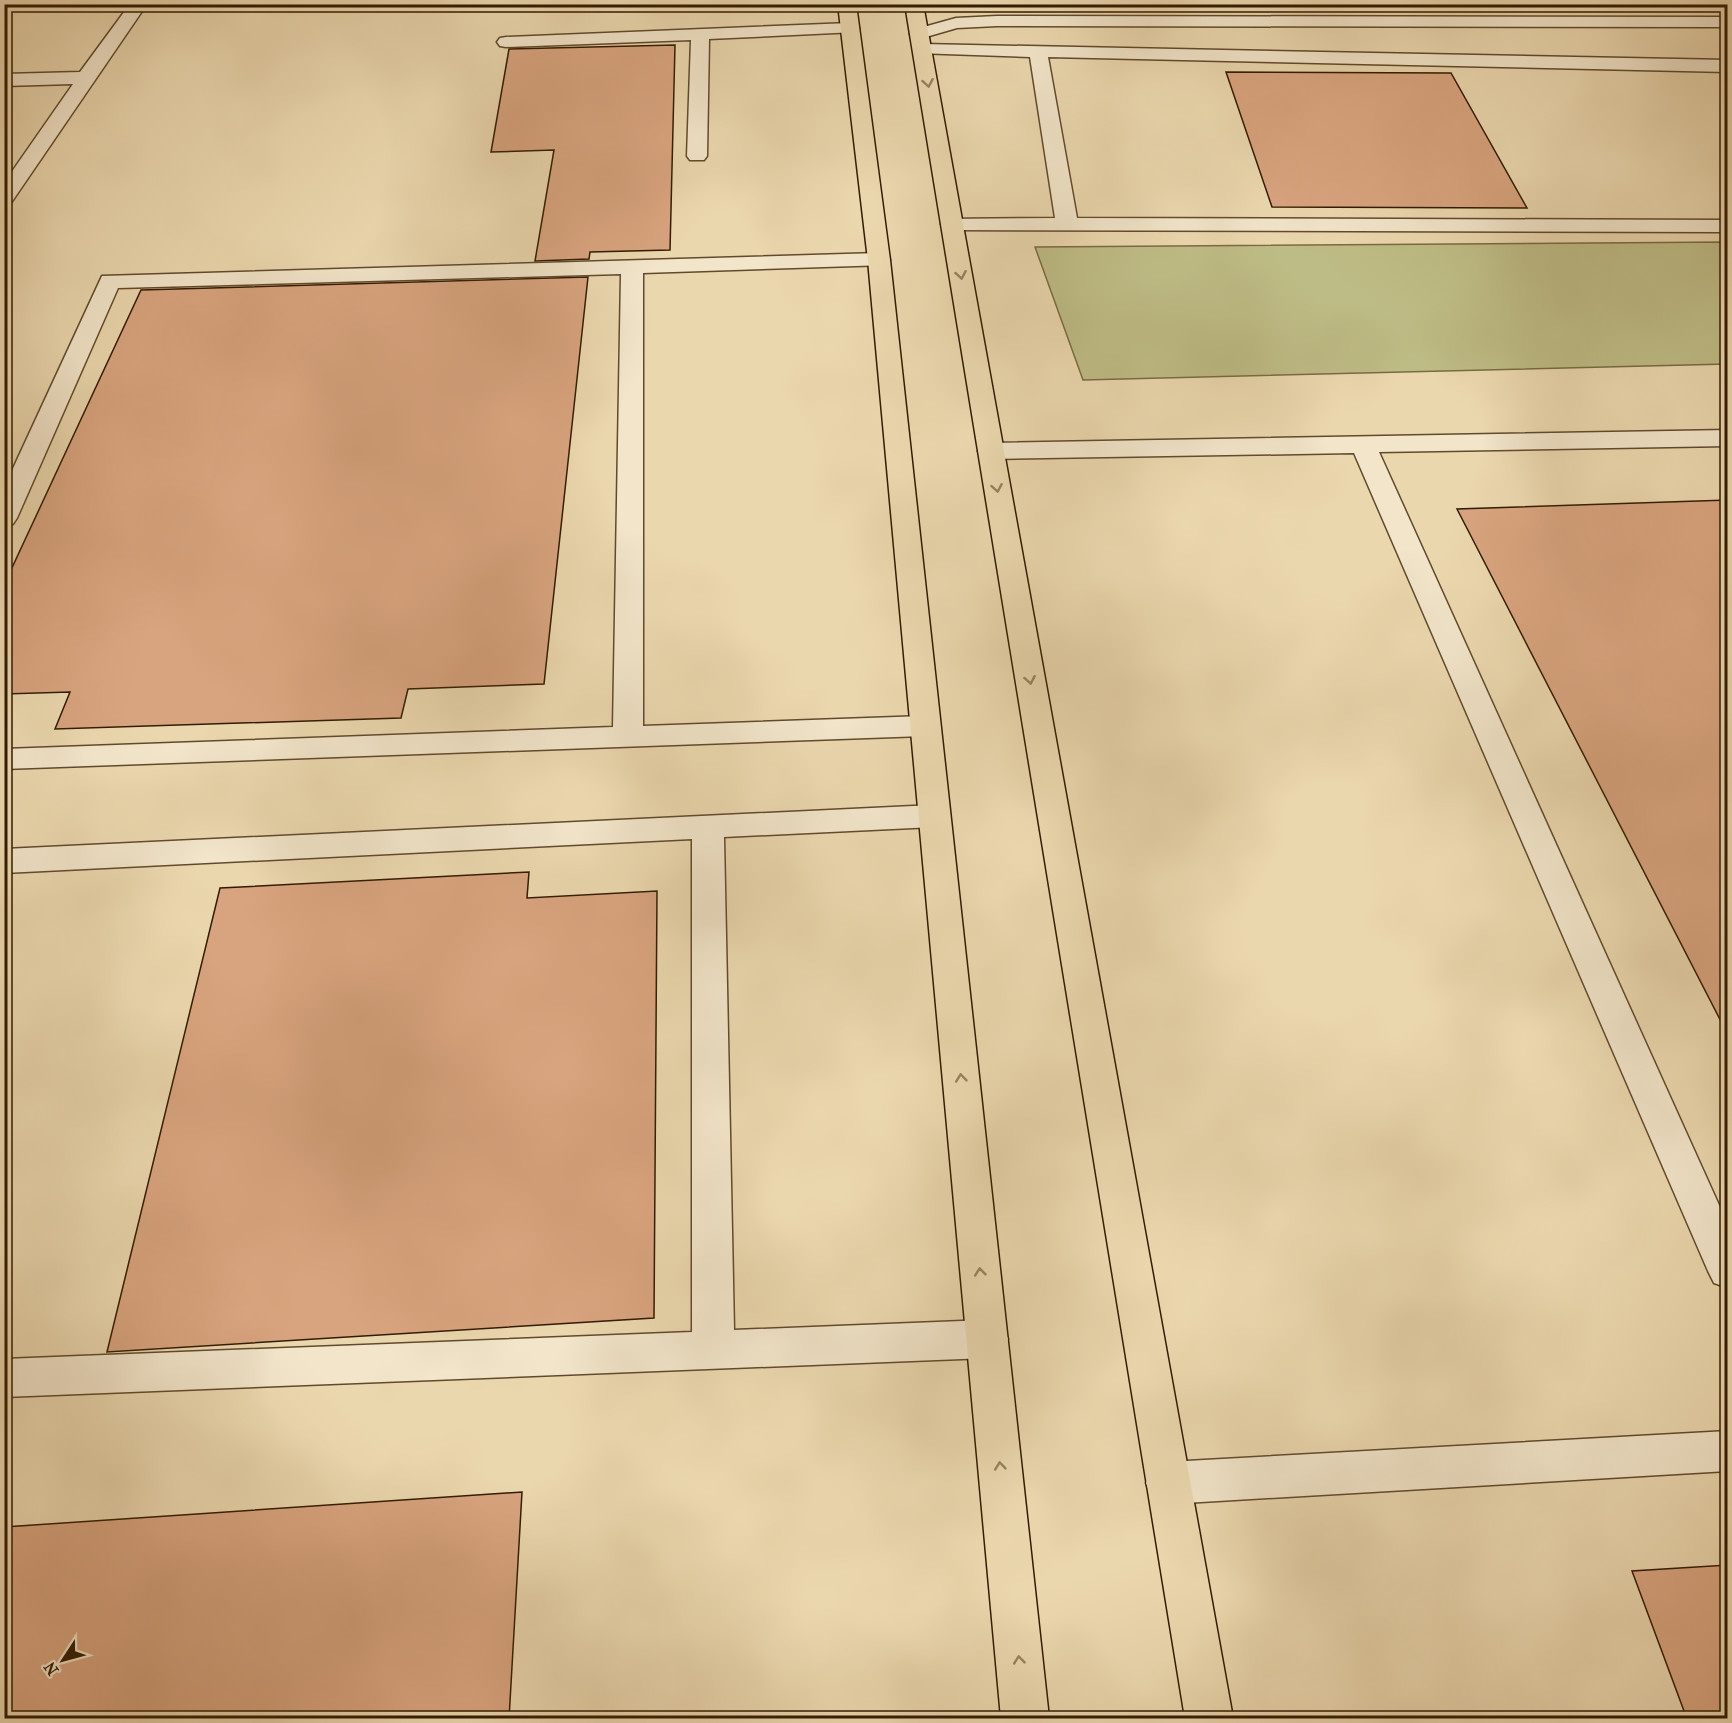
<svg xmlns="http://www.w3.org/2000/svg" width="1732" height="1723" font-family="'IM FELL French Canon',serif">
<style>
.green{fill:#bebc86;stroke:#786c43;stroke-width:1.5}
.building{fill:#d8a47f;stroke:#331b00;stroke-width:1.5}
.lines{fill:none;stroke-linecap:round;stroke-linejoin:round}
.minor-casing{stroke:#614a2c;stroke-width:3}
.major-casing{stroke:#331b00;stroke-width:3}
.minor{fill:#f2e5ca;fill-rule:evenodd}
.major{fill:#ebd7ae;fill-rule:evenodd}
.oneway{stroke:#988260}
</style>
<rect width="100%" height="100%" fill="#ebd7ae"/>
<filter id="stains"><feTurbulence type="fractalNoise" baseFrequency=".00333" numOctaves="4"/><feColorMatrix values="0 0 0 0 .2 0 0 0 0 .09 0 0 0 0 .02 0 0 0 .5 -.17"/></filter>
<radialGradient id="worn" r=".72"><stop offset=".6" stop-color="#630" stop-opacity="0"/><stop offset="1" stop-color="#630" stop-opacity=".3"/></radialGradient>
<path class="green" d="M 1727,242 L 1727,364 L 1083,380 L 1035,247 Z"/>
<path class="building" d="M 675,45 L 670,250 L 590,252 L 589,259 L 535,261 L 554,150 L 491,152 L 509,49 Z
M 1226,72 L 1451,73 L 1527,208 L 1272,207 Z
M 588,277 L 544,684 L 408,689 L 401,718 L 55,729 L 70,692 L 4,694 L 4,585 L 141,290 Z
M 1728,500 L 1728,1035 L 1457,509 Z
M 529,872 L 527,898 L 657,891 L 654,1318 L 107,1352 L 220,888 Z
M 522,1492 L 509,1719 L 4,1719 L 4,1527 Z
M 1728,1565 L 1728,1719 L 1687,1719 L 1632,1571 Z"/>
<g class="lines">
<defs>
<path id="minor" d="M 130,4 L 147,4 L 11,203 L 4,205 L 4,183 L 73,84 L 4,86 L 4,74 L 80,72 Z
M 997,16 L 1728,17 L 1728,27 L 997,26 L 957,28 L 919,39 L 913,38 L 910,34 L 913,30 L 956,18 Z
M 850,23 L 856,24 L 859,28 L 856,32 L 709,39 L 707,156 L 704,160 L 690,160 L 687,156 L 691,40 L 506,47 L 500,46 L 497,42 L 500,38 L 506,37 Z
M 922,44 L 1728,60 L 1728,72 L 1048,57 L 1077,218 L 1728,220 L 1728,232 L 952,230 L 944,229 L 941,224 L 944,219 L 1055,218 L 1030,57 L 916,53 L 913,49 L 916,45 Z
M 879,253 L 887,255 L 890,260 L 887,265 L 643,273 L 643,726 L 924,716 L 935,719 L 939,726 L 935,733 L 924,736 L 4,769 L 4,749 L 613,727 L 621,274 L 118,288 L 17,518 L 13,524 L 4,526 L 4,488 L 102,276 Z
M 1728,430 L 1728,446 L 1379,452 L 1728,1225 L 1728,1288 L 1714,1283 L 1708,1271 L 1354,453 L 991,459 L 982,456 L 978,451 L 982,446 L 991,443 Z
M 934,805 L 945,808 L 950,816 L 945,824 L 934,827 L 724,837 L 734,1330 L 987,1320 L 1002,1326 L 1008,1339 L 1002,1352 L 987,1358 L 4,1397 L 4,1359 L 692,1332 L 692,839 L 4,873 L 4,849 Z
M 1728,1431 L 1728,1471 L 1168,1504 L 1152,1498 L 1146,1483 L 1152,1468 L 1168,1462 Z"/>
<path id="major" d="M 838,4 L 856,4 L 890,260 L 1049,1718 L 1001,1718 L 868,260 Z
M 905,4 L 923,4 L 1233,1718 L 1185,1718 Z"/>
</defs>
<use href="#minor" class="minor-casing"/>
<use href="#major" class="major-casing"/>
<use href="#minor" class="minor"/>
<use href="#major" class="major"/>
</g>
<defs><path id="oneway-chevron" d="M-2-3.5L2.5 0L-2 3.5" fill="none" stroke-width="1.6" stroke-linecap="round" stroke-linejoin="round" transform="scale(1.5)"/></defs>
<g class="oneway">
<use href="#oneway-chevron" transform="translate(928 83) rotate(80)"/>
<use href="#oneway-chevron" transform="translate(961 275) rotate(80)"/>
<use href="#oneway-chevron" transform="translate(997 488) rotate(80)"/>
<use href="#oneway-chevron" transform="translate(1030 680) rotate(80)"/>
<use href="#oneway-chevron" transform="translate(961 1078) rotate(-96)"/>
<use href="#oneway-chevron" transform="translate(980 1272) rotate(-96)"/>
<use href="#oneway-chevron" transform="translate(1000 1466) rotate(-96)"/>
<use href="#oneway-chevron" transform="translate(1019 1660) rotate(-96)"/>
</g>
<rect width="1732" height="1723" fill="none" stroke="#ebd7ae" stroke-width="24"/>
<rect x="6" y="6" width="1720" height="1711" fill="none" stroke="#331b00" stroke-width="3"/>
<rect x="12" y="12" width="1708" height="1699" fill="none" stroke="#331b00" stroke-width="1.5"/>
<g transform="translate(63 1660) rotate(234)" stroke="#f2e5ca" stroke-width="4.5" paint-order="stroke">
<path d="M0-4.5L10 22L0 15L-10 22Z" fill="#331b00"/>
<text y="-9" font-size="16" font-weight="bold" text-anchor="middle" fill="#331b00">N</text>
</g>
<rect width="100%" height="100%" filter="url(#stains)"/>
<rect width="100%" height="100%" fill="url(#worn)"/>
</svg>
